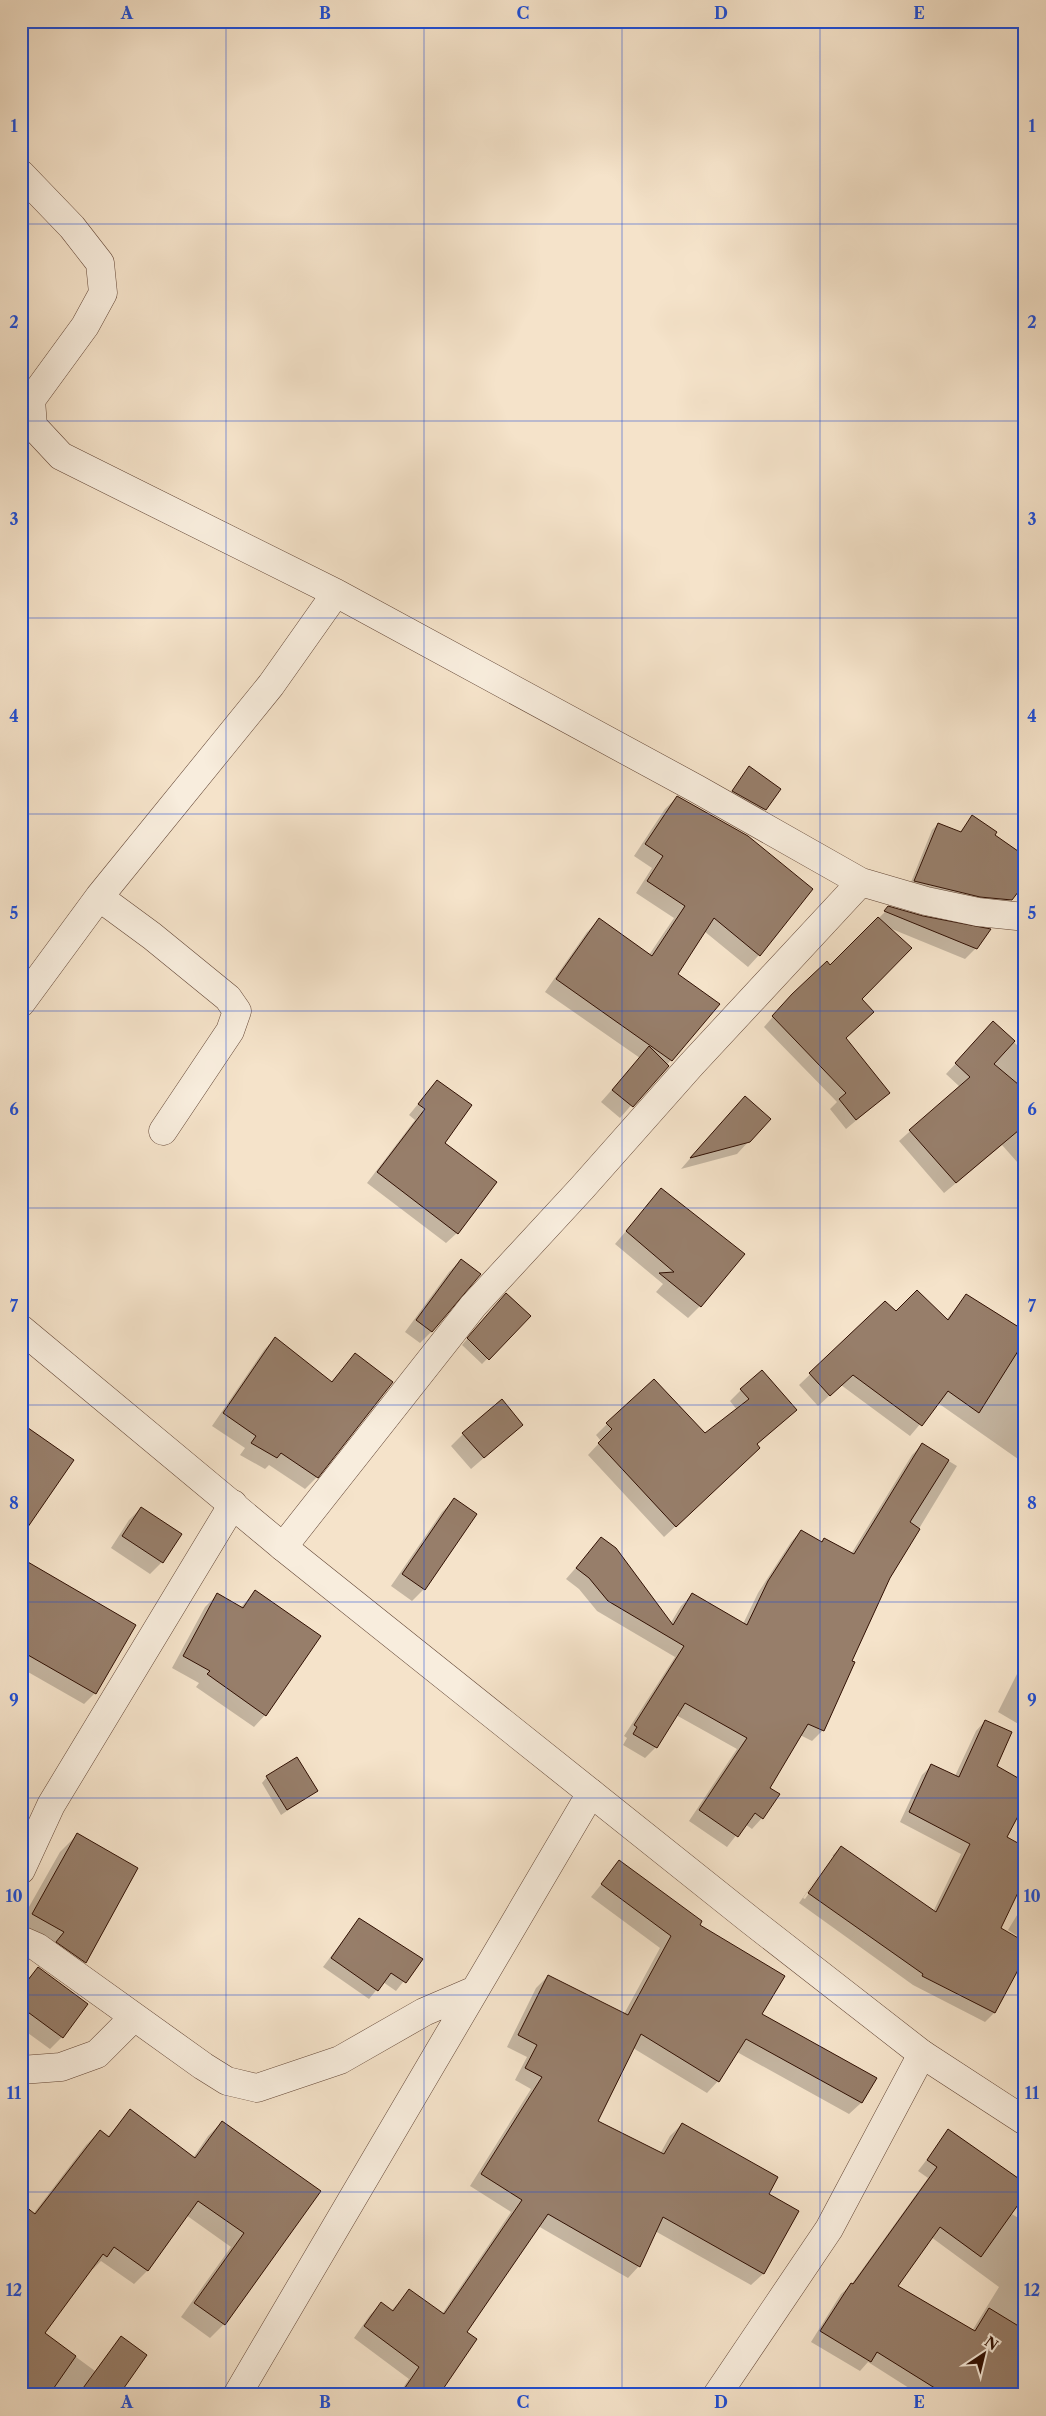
<svg xmlns="http://www.w3.org/2000/svg" width="1046" height="2416" font-family="'Libre Caslon Text',serif">
<style>
.shadow{fill:#0003;fill-rule:evenodd}
.building{fill:#977e6a;stroke:#311003}
.lines{fill:none;stroke-linecap:round;stroke-linejoin:round}
.minor-casing{stroke:#624535;stroke-width:29}
.tertiary-casing{stroke:#624535;stroke-width:29}
.minor{stroke:#f8eddd;stroke-width:28}
.tertiary{stroke:#f8eddd;stroke-width:28}
.grid{fill:none;stroke:#1d4ed8;stroke-width:1;stroke-opacity:0.55}
.neatline{fill:none;stroke:#1d4ed8;stroke-width:2}
.grid-label{font-size:16px;text-anchor:middle;font-weight:bold;fill:#1d4ed8}
</style>
<rect width="100%" height="100%" fill="#f5e3ca"/>
<filter id="stains"><feTurbulence type="fractalNoise" baseFrequency=".004" numOctaves="4"/><feColorMatrix values="0 0 0 0 .2 0 0 0 0 .09 0 0 0 0 .02 0 0 0 .5 -.17"/></filter>
<radialGradient id="worn" r=".72"><stop offset=".6" stop-color="#630" stop-opacity="0"/><stop offset="1" stop-color="#630" stop-opacity=".3"/></radialGradient>
<path class="shadow" d="M 749,768 L 765,809 L 759,815 L 727,797 Z
M 677,797 L 759,955 L 748,967 L 704,931 L 676,974 L 671,1060 L 620,1118 L 601,1102 L 640,1058 L 545,992 L 587,932 L 599,920 L 649,955 L 674,918 L 636,893 L 652,868 L 634,856 L 665,809 Z
M 972,817 L 1011,899 L 1005,905 L 909,887 L 932,830 L 938,824 L 959,833 Z
M 889,908 L 976,948 L 965,959 L 887,927 L 844,1039 L 889,1093 L 846,1129 L 830,1109 L 837,1102 L 764,1027 L 783,1005 L 830,966 Z
M 993,1023 L 1019,1047 L 1025,1041 L 1025,1171 L 1002,1145 L 944,1193 L 899,1141 L 960,1087 L 946,1074 Z
M 437,1081 L 457,1233 L 446,1243 L 367,1183 L 415,1120 L 409,1115 Z
M 733,1109 L 749,1141 L 737,1154 L 681,1169 Z
M 661,1190 L 700,1306 L 688,1318 L 656,1292 L 663,1284 L 615,1244 Z
M 461,1260 L 432,1331 L 420,1343 L 405,1332 L 449,1272 Z
M 966,1296 L 1025,1332 L 1025,1464 L 938,1403 L 910,1436 L 841,1385 L 818,1406 L 799,1385 L 885,1303 L 896,1313 L 946,1320 Z
M 501,1300 L 529,1316 L 482,1364 L 462,1345 Z
M 275,1338 L 331,1382 L 355,1354 L 317,1477 L 305,1489 L 269,1465 L 265,1469 L 240,1455 L 245,1448 L 212,1426 L 264,1350 Z
M 741,1390 L 784,1421 L 756,1445 L 747,1460 L 664,1537 L 588,1455 L 601,1441 L 596,1435 L 607,1424 L 705,1435 L 737,1410 L 730,1401 Z
M 522,1425 L 471,1469 L 451,1446 L 463,1434 Z
M 922,1445 L 957,1466 L 889,1578 L 850,1661 L 823,1730 L 812,1741 L 800,1735 L 769,1788 L 762,1818 L 752,1829 L 745,1824 L 727,1847 L 689,1821 L 737,1749 L 676,1715 L 656,1747 L 645,1758 L 623,1745 L 627,1738 L 624,1736 L 675,1657 L 597,1611 L 579,1589 L 566,1579 L 601,1539 L 670,1624 L 681,1606 L 692,1595 L 743,1624 L 758,1593 L 791,1542 L 801,1531 L 821,1543 L 851,1554 L 912,1455 Z
M 454,1500 L 475,1515 L 424,1589 L 412,1601 L 391,1586 L 442,1512 Z
M 141,1508 L 162,1562 L 150,1574 L 111,1548 L 129,1520 Z
M 21,1559 L 135,1625 L 95,1693 L 84,1704 L 21,1668 Z
M 256,1591 L 265,1715 L 254,1727 L 196,1687 L 199,1683 L 172,1668 L 205,1607 L 217,1595 L 240,1608 Z
M 1025,1658 L 1025,1728 L 998,1712 Z
M 985,1721 L 995,1766 L 951,1938 L 1014,1974 L 994,2013 L 985,2022 L 913,1985 L 799,1903 L 832,1857 L 803,1898 L 805,1899 L 835,1856 L 832,1856 L 841,1847 L 933,1912 L 961,1854 L 900,1822 L 922,1775 L 931,1766 L 955,1776 L 976,1731 Z
M 267,1777 L 316,1791 L 281,1815 L 262,1783 Z
M 77,1835 L 85,1962 L 67,1979 L 21,1935 L 21,1921 L 60,1852 Z
M 620,1861 L 698,1925 L 760,2014 L 875,2078 L 861,2103 L 849,2114 L 737,2052 L 718,2081 L 707,2093 L 633,2048 L 596,2121 L 660,2154 L 670,2136 L 682,2124 L 767,2194 L 798,2211 L 763,2274 L 751,2285 L 655,2231 L 639,2266 L 628,2278 L 538,2226 L 465,2333 L 437,2395 L 398,2395 L 409,2379 L 354,2338 L 370,2315 L 381,2304 L 391,2311 L 409,2291 L 442,2314 L 511,2212 L 470,2186 L 531,2089 L 515,2080 L 527,2057 L 507,2047 L 536,1988 L 548,1976 L 624,2014 L 660,1948 L 591,1897 Z
M 1025,1902 L 1025,1941 L 1008,1930 Z
M 359,1919 L 421,1959 L 396,1991 L 383,1982 L 369,1999 L 323,1967 Z
M 38,1968 L 62,2037 L 50,2049 L 21,2028 L 21,1987 Z
M 131,2111 L 193,2158 L 208,2136 L 222,2122 L 319,2192 L 224,2324 L 210,2338 L 181,2317 L 231,2247 L 186,2215 L 148,2270 L 134,2284 L 101,2261 L 93,2269 L 69,2249 L 21,2230 L 86,2145 L 100,2131 L 107,2137 Z
M 945,2136 L 1010,2213 L 1025,2222 L 1025,2395 L 920,2395 L 868,2362 L 860,2371 L 811,2342 L 841,2294 L 851,2285 L 928,2178 L 918,2171 ZM 931,2237 L 999,2287 L 972,2331 L 897,2286 Z
M 121,2338 L 118,2395 L 21,2395 L 53,2340 L 95,2371 Z"/>
<path class="building" d="M 749,766 L 781,789 L 766,810 L 732,791 Z
M 677,796 L 748,836 L 813,889 L 760,956 L 714,918 L 678,974 L 720,1004 L 672,1061 L 556,979 L 599,918 L 652,956 L 685,906 L 647,881 L 663,856 L 645,844 Z
M 972,815 L 997,832 L 995,835 L 1025,856 L 1025,883 L 1012,900 L 980,897 L 914,881 L 938,823 L 961,832 Z
M 888,906 L 923,916 L 991,929 L 977,949 L 884,911 Z
M 878,917 L 912,948 L 862,999 L 874,1012 L 846,1038 L 890,1093 L 856,1120 L 839,1099 L 846,1093 L 772,1016 L 792,994 L 827,961 L 830,965 Z
M 993,1021 L 1015,1041 L 994,1064 L 1025,1090 L 1025,1125 L 956,1183 L 909,1130 L 970,1077 L 955,1063 Z
M 649,1046 L 669,1066 L 633,1107 L 612,1090 Z
M 437,1080 L 472,1105 L 445,1143 L 497,1182 L 458,1234 L 377,1172 L 425,1109 L 418,1104 Z
M 745,1096 L 771,1119 L 750,1142 L 690,1158 Z
M 661,1188 L 745,1254 L 701,1307 L 659,1273 L 674,1272 L 626,1231 Z
M 461,1259 L 481,1274 L 432,1332 L 416,1320 Z
M 917,1290 L 948,1320 L 966,1294 L 1025,1331 L 1025,1340 L 979,1413 L 948,1391 L 922,1426 L 853,1375 L 830,1396 L 809,1373 L 885,1301 L 896,1311 Z
M 506,1293 L 531,1316 L 489,1360 L 467,1338 Z
M 275,1337 L 332,1382 L 355,1353 L 393,1382 L 318,1478 L 281,1453 L 277,1458 L 251,1443 L 256,1436 L 223,1413 Z
M 762,1370 L 797,1410 L 757,1444 L 760,1448 L 676,1527 L 598,1443 L 612,1429 L 606,1423 L 654,1379 L 705,1433 L 749,1399 L 740,1389 Z
M 502,1399 L 523,1425 L 484,1458 L 462,1433 Z
M 21,1423 L 74,1460 L 21,1537 Z
M 922,1443 L 949,1460 L 910,1522 L 920,1529 L 890,1578 L 852,1661 L 855,1662 L 824,1731 L 808,1724 L 770,1788 L 780,1794 L 763,1819 L 755,1813 L 738,1837 L 699,1810 L 747,1738 L 685,1703 L 657,1748 L 633,1734 L 637,1727 L 634,1725 L 684,1646 L 608,1601 L 589,1578 L 576,1568 L 601,1537 L 616,1548 L 673,1625 L 692,1593 L 747,1625 L 768,1581 L 801,1530 L 822,1542 L 824,1538 L 854,1554 Z
M 454,1498 L 477,1514 L 425,1590 L 402,1574 Z
M 141,1507 L 182,1534 L 163,1563 L 122,1536 Z
M 21,1558 L 136,1625 L 96,1694 L 21,1651 Z
M 255,1590 L 321,1636 L 266,1716 L 207,1674 L 210,1671 L 183,1656 L 217,1593 L 243,1608 Z
M 985,1720 L 1012,1732 L 997,1766 L 1025,1782 L 1025,1803 L 1007,1837 L 1025,1847 L 1025,1878 L 1001,1928 L 1025,1942 L 1025,1957 L 995,2013 L 922,1976 L 923,1974 L 808,1893 L 841,1846 L 936,1912 L 970,1844 L 909,1812 L 931,1764 L 959,1777 Z
M 297,1757 L 318,1791 L 287,1810 L 266,1776 Z
M 77,1833 L 138,1868 L 86,1963 L 56,1942 L 64,1932 L 32,1914 Z
M 619,1860 L 702,1921 L 700,1925 L 785,1976 L 762,2014 L 877,2078 L 862,2103 L 746,2039 L 719,2082 L 641,2034 L 598,2121 L 664,2154 L 682,2123 L 778,2177 L 769,2194 L 799,2211 L 764,2274 L 663,2217 L 640,2267 L 548,2214 L 467,2332 L 477,2339 L 439,2395 L 400,2395 L 419,2367 L 364,2326 L 381,2302 L 393,2311 L 409,2289 L 444,2314 L 522,2200 L 481,2174 L 542,2077 L 525,2068 L 537,2045 L 518,2035 L 548,1975 L 628,2015 L 671,1936 L 601,1884 Z
M 359,1918 L 423,1959 L 406,1983 L 391,1973 L 378,1991 L 331,1958 Z
M 38,1967 L 88,2004 L 63,2038 L 21,2007 L 21,1989 Z
M 130,2109 L 195,2158 L 222,2121 L 321,2191 L 225,2325 L 194,2303 L 244,2233 L 198,2201 L 148,2271 L 114,2247 L 107,2257 L 103,2254 L 45,2333 L 76,2356 L 49,2395 L 21,2395 L 21,2203 L 35,2214 L 100,2130 L 109,2137 Z
M 948,2129 L 1025,2183 L 1025,2195 L 981,2257 L 940,2227 L 898,2286 L 975,2331 L 989,2308 L 1025,2330 L 1025,2395 L 946,2395 L 877,2352 L 871,2362 L 820,2331 L 851,2283 L 853,2284 L 937,2167 L 927,2160 Z
M 121,2336 L 147,2355 L 119,2395 L 78,2395 Z"/>
<g class="lines">
<defs>
<path id="minor" d="M 21,174 L 72,227 L 100,263 L 103,293 L 85,326 L 31,400 L 33,426 L 61,456 L 336,593 L 697,789 L 861,882 L 926,901 L 978,912 L 1025,917
M 99,897 L 152,936 L 228,998 L 237,1011 L 230,1031 L 163,1131
M 21,1003 L 99,897 L 271,685 L 336,593
M 283,1547 L 473,1306 L 582,1188 L 691,1065 L 861,882
M 21,1870 L 51,1805 L 233,1504
M 21,1940 L 37,1947 L 203,2066 L 227,2081 L 257,2088 L 340,2060 L 424,2012 L 475,1990
M 21,2070 L 61,2067 L 97,2054 L 134,2017
M 237,2395 L 591,1793
M 717,2395 L 829,2229 L 922,2054"/>
<path id="tertiary" d="M 21,1329 L 283,1547 L 750,1920 L 922,2054 L 1025,2121"/>
</defs>
<use href="#minor" class="minor-casing"/>
<use href="#tertiary" class="tertiary-casing"/>
<use href="#minor" class="minor"/>
<use href="#tertiary" class="tertiary"/>
</g>
<path class="grid" d="M 226,21 L 226,2395M 424,21 L 424,2395M 622,21 L 622,2395M 820,21 L 820,2395M 21,224 L 1025,224M 21,421 L 1025,421M 21,618 L 1025,618M 21,814 L 1025,814M 21,1011 L 1025,1011M 21,1208 L 1025,1208M 21,1405 L 1025,1405M 21,1602 L 1025,1602M 21,1798 L 1025,1798M 21,1995 L 1025,1995M 21,2192 L 1025,2192"/>
<rect width="1046" height="2416" fill="none" stroke="#f5e3ca" stroke-width="55"/>
<g transform="translate(984 2354) rotate(35)" stroke="#f8eddd" stroke-width="4" paint-order="stroke">
<path d="M0-4L9 19L0 12L-9 19Z" fill="#311003"/>
<text y="-8" font-size="14" font-weight="bold" text-anchor="middle" fill="#311003">N</text>
</g>
<rect x="28" y="28" width="990" height="2360" class="neatline"/>
<g class="grid-label">
<text x="127" y="19">A</text>
<text x="325" y="19">B</text>
<text x="523" y="19">C</text>
<text x="721" y="19">D</text>
<text x="919" y="19">E</text>
<text x="14" y="132">1</text>
<text x="1032" y="132">1</text>
<text x="14" y="328">2</text>
<text x="1032" y="328">2</text>
<text x="14" y="525">3</text>
<text x="1032" y="525">3</text>
<text x="14" y="722">4</text>
<text x="1032" y="722">4</text>
<text x="14" y="919">5</text>
<text x="1032" y="919">5</text>
<text x="14" y="1115">6</text>
<text x="1032" y="1115">6</text>
<text x="14" y="1312">7</text>
<text x="1032" y="1312">7</text>
<text x="14" y="1509">8</text>
<text x="1032" y="1509">8</text>
<text x="14" y="1706">9</text>
<text x="1032" y="1706">9</text>
<text x="14" y="1902">10</text>
<text x="1032" y="1902">10</text>
<text x="14" y="2099">11</text>
<text x="1032" y="2099">11</text>
<text x="14" y="2296">12</text>
<text x="1032" y="2296">12</text>
<text x="127" y="2408">A</text>
<text x="325" y="2408">B</text>
<text x="523" y="2408">C</text>
<text x="721" y="2408">D</text>
<text x="919" y="2408">E</text>
</g>
<rect width="100%" height="100%" filter="url(#stains)"/>
<rect width="100%" height="100%" fill="url(#worn)"/>
</svg>
